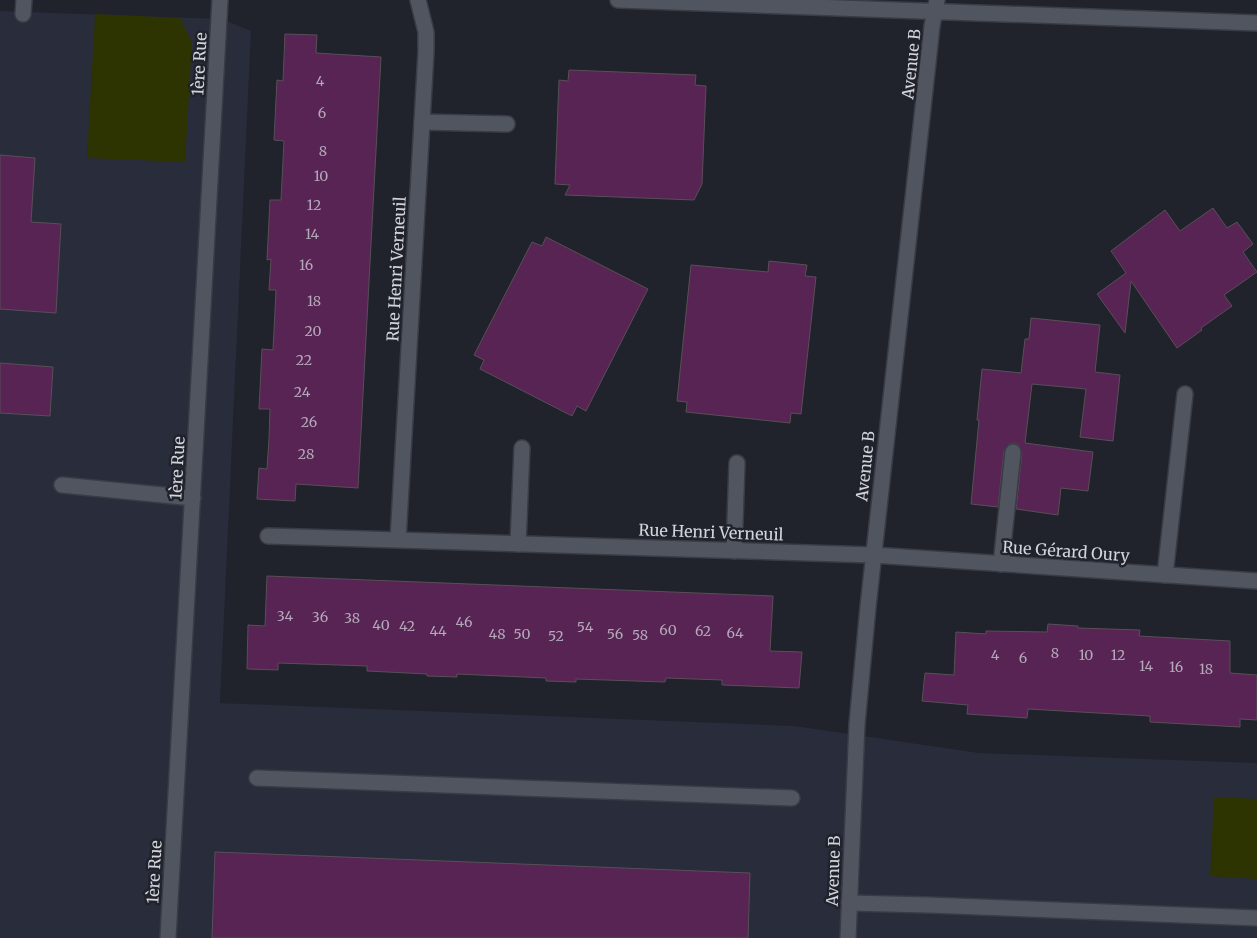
<svg xmlns="http://www.w3.org/2000/svg" width="1257" height="938" font-family="Merriweather,serif">
<style>
.built{fill:#282c3b}
.green{fill:#2d3401}
.building{fill:#572454;stroke:#594f58}
.lines{fill:none;stroke-linecap:round;stroke-linejoin:round}
.lane-casing{stroke:#393c44;stroke-width:18}
.street-casing{stroke:#393c44;stroke-width:18}
.lane{stroke:#515560;stroke-width:15}
.street{stroke:#515560;stroke-width:15}
.labels{text-anchor:middle;stroke-width:5;stroke-linejoin:round;paint-order:stroke}
.number-label{font-size:14px;fill:#b4a9ba}
.street-label{font-size:16px;fill:#d3d5dc;stroke:#20222c}
</style>
<rect width="100%" height="100%" fill="#20222c"/>
<path class="built" d="M 0,11 L 222,19 L 251,31 L 220,703 L 795,726 L 979,753 L 1257,763 L 1257,938 L 0,938 Z"/>
<path class="green" d="M 95,14 L 180,18 L 192,42 L 185,162 L 87,158 Z
M 1214,797 L 1257,799 L 1257,879 L 1210,876 Z"/>
<path class="building" d="M 285,34 L 317,35 L 316,53 L 381,57 L 358,488 L 296,484 L 295,501 L 257,499 L 259,468 L 267,469 L 269,439 L 270,409 L 259,409 L 262,349 L 273,350 L 276,290 L 269,290 L 271,259 L 267,260 L 270,200 L 281,200 L 284,141 L 274,140 L 277,80 L 283,81 Z
M 569,70 L 696,75 L 695,85 L 706,86 L 702,184 L 694,200 L 565,195 L 570,185 L 555,184 L 559,80 L 568,81 Z
M 0,155 L 35,158 L 31,222 L 61,224 L 56,313 L 0,309 Z
M 1213,208 L 1227,228 L 1237,222 L 1253,244 L 1243,252 L 1257,272 L 1224,295 L 1232,306 L 1201,328 L 1202,330 L 1177,348 L 1131,281 L 1125,333 L 1097,294 L 1126,273 L 1111,251 L 1165,210 L 1180,231 Z
M 546,237 L 648,289 L 586,411 L 577,406 L 572,416 L 480,369 L 484,360 L 474,355 L 532,242 L 542,246 Z
M 769,261 L 807,265 L 805,276 L 816,277 L 801,414 L 791,413 L 790,423 L 686,412 L 687,402 L 677,401 L 691,265 L 768,272 Z
M 1031,318 L 1100,325 L 1095,372 L 1120,375 L 1113,441 L 1080,437 L 1086,389 L 1032,384 L 1025,443 L 1093,452 L 1088,491 L 1061,488 L 1058,515 L 1016,509 L 1022,453 L 1019,445 L 1014,443 L 1009,444 L 1004,451 L 998,507 L 971,504 L 979,420 L 977,420 L 982,369 L 1021,373 L 1025,339 L 1029,339 Z
M 0,363 L 53,367 L 50,416 L 0,413 Z
M 267,576 L 773,596 L 770,651 L 802,652 L 799,688 L 722,685 L 722,680 L 666,678 L 665,682 L 576,679 L 576,682 L 546,681 L 546,678 L 457,674 L 457,677 L 427,676 L 427,674 L 367,671 L 367,666 L 308,664 L 278,663 L 278,670 L 247,669 L 248,625 L 265,626 Z
M 1048,624 L 1078,626 L 1078,628 L 1140,630 L 1139,636 L 1230,641 L 1230,673 L 1257,675 L 1257,720 L 1240,719 L 1240,727 L 1150,722 L 1150,716 L 1028,709 L 1027,718 L 967,714 L 968,705 L 922,701 L 925,673 L 954,675 L 956,632 L 986,634 L 986,631 L 1047,632 Z
M 215,852 L 750,873 L 748,938 L 212,938 Z"/>
<g class="lines">
<defs>
<path id="lane" d="M 23,14 L 24,0
M 422,122 L 507,124
M 62,485 L 193,498
M 518,544 L 522,448
M 734,551 L 737,463
M 1001,564 L 1013,452
M 1165,575 L 1185,394
M 257,778 L 792,798
M 849,903 L 928,905 L 1257,918"/>
<path id="street" d="M 418,0 L 426,32 L 426,52 L 398,540 L 873,555 L 1257,581
M 618,0 L 1257,23
M 268,536 L 398,540
M 168,938 L 220,0
M 848,938 L 857,724 L 868,607 L 932,26 L 937,0"/>
</defs>
<use href="#lane" class="lane-casing"/>
<use href="#street" class="street-casing"/>
<use href="#lane" class="lane"/>
<use href="#street" class="street"/>
</g>
<g class="labels">
<g class="number-label">
<text x="320" y="86">4</text>
<text x="322" y="118">6</text>
<text x="323" y="156">8</text>
<text x="321" y="181">10</text>
<text x="314" y="210">12</text>
<text x="312" y="239">14</text>
<text x="306" y="270">16</text>
<text x="314" y="306">18</text>
<text x="313" y="336">20</text>
<text x="304" y="365">22</text>
<text x="302" y="397">24</text>
<text x="309" y="427">26</text>
<text x="306" y="459">28</text>
<text x="285" y="621">34</text>
<text x="320" y="622">36</text>
<text x="352" y="623">38</text>
<text x="464" y="627">46</text>
<text x="381" y="630">40</text>
<text x="407" y="631">42</text>
<text x="585" y="632">54</text>
<text x="668" y="635">60</text>
<text x="438" y="636">44</text>
<text x="703" y="636">62</text>
<text x="735" y="638">64</text>
<text x="497" y="639">48</text>
<text x="522" y="639">50</text>
<text x="615" y="639">56</text>
<text x="640" y="640">58</text>
<text x="556" y="641">52</text>
<text x="1055" y="658">8</text>
<text x="995" y="660">4</text>
<text x="1086" y="660">10</text>
<text x="1118" y="660">12</text>
<text x="1023" y="663">6</text>
<text x="1146" y="671">14</text>
<text x="1176" y="672">16</text>
<text x="1206" y="674">18</text>
</g>
<g class="street-label">
<text transform="translate(199 64) rotate(-87)" y="6">1ère Rue</text>
<text transform="translate(911 64) rotate(-84)" y="6">Avenue B</text>
<text transform="translate(396 269) rotate(-87)" y="6">Rue Henri Verneuil</text>
<text transform="translate(865 466) rotate(-84)" y="6">Avenue B</text>
<text transform="translate(177 468) rotate(-87)" y="6">1ère Rue</text>
<text transform="translate(711 532) rotate(2)" y="6">Rue Henri Verneuil</text>
<text transform="translate(1066 551) rotate(4)" y="6">Rue Gérard Oury</text>
<text transform="translate(833 871) rotate(-88)" y="6">Avenue B</text>
<text transform="translate(154 872) rotate(-87)" y="6">1ère Rue</text>
</g>
</g>
</svg>
